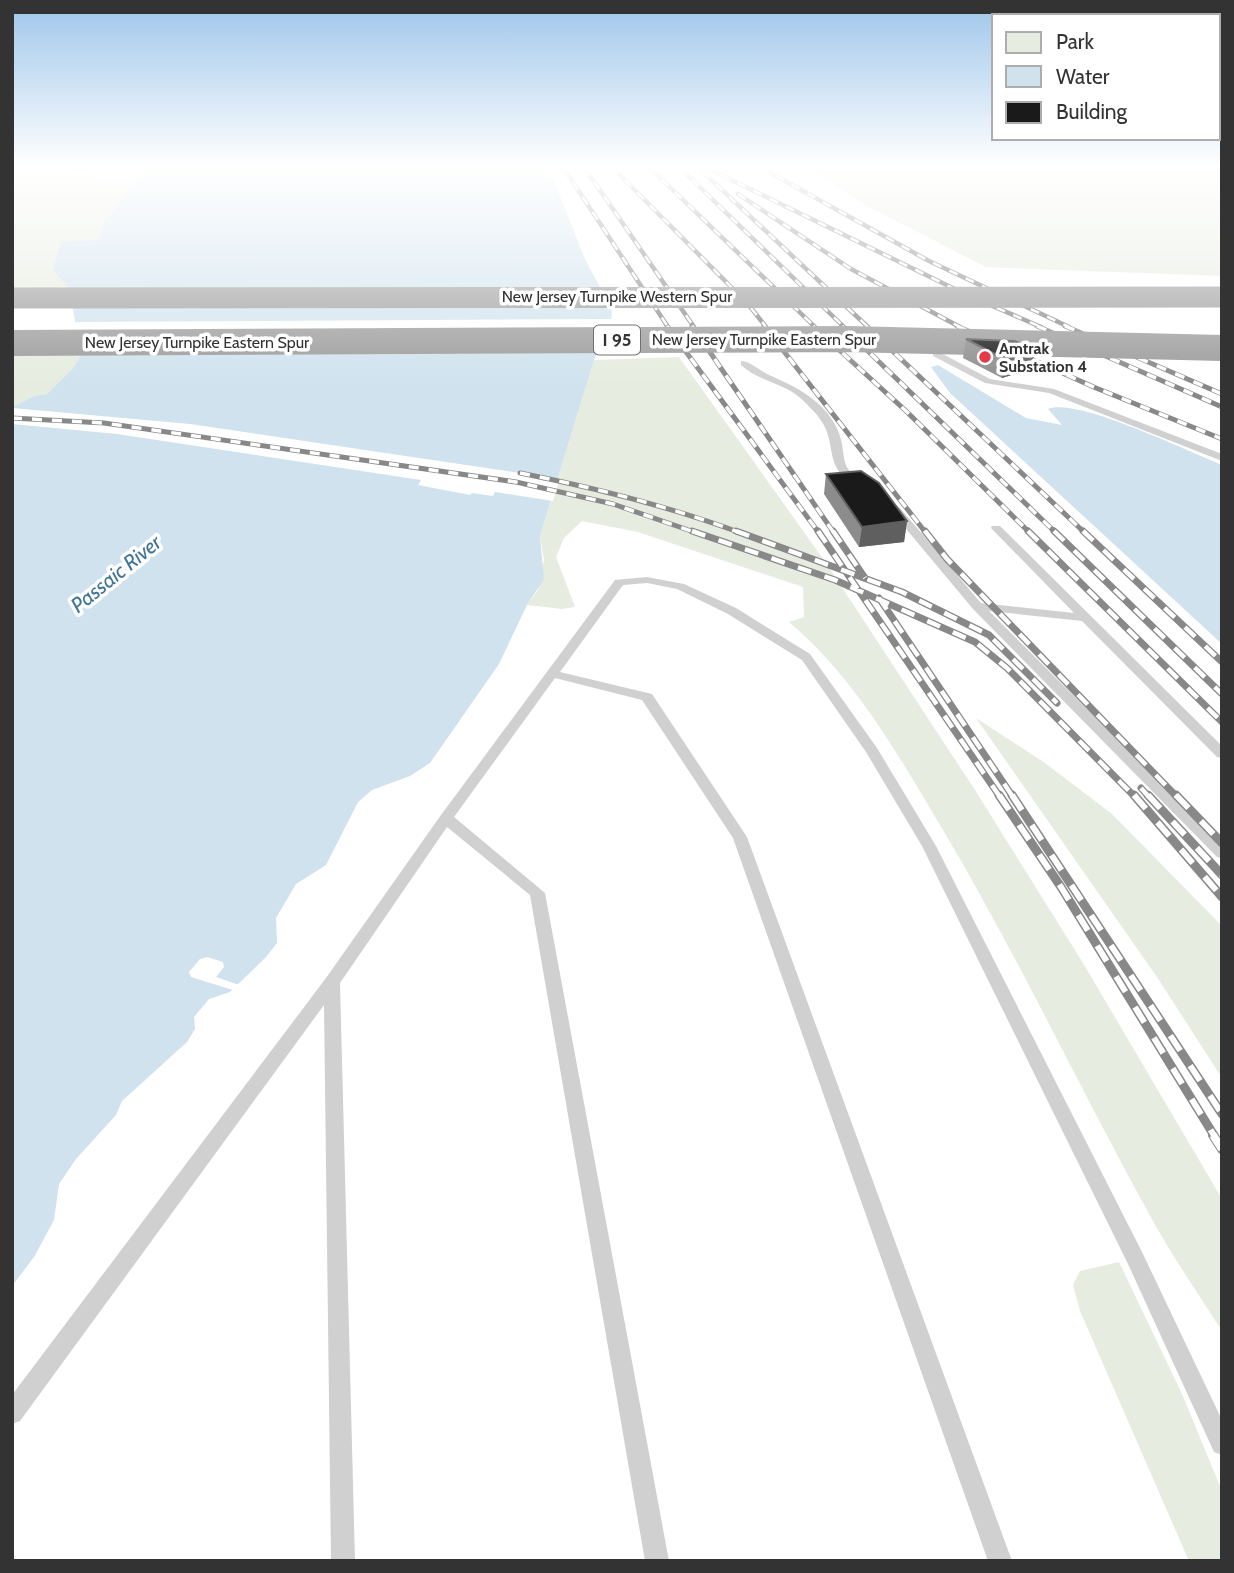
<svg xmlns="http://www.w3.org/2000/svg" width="1234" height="1573" font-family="Cabin,sans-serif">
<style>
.green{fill:#e6ecdf}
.water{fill:#cfe2ee}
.pier{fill:#fff}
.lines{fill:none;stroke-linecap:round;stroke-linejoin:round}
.lane{fill:#d0d0d0;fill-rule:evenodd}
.rail-far4-casing{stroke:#888;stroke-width:4.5}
.rail-far3-casing{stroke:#888;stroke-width:5}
.rail-far2-casing{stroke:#888;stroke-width:7}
.rail-far1-casing{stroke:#888;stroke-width:9}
.rail-casing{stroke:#888;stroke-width:10}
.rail-far4{stroke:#fff;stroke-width:2.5;stroke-dasharray:9;stroke-linecap:butt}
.rail-far3{stroke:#fff;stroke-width:3.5;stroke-dasharray:10;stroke-linecap:butt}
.rail-far2{stroke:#fff;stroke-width:4.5;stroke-dasharray:14;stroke-linecap:butt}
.rail-far1{stroke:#fff;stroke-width:6;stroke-dasharray:18;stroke-linecap:butt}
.rail{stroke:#fff;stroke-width:8;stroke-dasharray:23;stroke-linecap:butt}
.highway-bridge-far1{stroke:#9a9a9a;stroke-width:21}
.highway-bridge{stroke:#9a9a9a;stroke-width:26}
.wall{fill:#8c8c8c}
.shaded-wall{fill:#5f5f5f}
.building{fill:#1a1a1a;stroke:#5f5f5f;stroke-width:2}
.poi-dot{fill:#e63946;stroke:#fff;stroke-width:2.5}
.labels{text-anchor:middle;stroke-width:7;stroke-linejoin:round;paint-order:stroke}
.far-street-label{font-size:16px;fill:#333;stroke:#fff}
.far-poi-label{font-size:16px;font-weight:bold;fill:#333;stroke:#fff;text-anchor:start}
.shield{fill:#fff;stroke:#707070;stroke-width:2}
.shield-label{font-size:18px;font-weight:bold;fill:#333}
.water-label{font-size:21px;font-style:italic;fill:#3f7597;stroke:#fff}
</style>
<rect width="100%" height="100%" fill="#fff"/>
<path class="green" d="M 807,167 L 1222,167 L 1222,276 L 986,267 L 867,206 Z
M 12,174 L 139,178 L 102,226 L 99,240 L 69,288 L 12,288 Z
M 81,354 L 73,368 L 47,394 L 34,396 L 12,407 L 12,355 Z
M 679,357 L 826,563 L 975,790 L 1083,963 L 1222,1199 L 1222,1331 C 1199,1295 1175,1260 1154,1223 C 1082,1093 1019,958 943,830 C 898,755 857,680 789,622 L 804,617 L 803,587 L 638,532 L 582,521 L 564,538 L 556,557 L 575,607 L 562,609 L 527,605 L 538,590 L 544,560 L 540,536 L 594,360 Z
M 976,718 L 1045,763 L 1112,814 L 1222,926 L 1222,1078 L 1159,980 Z
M 1119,1262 L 1182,1394 L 1222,1491 L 1222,1561 L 1189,1561 L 1080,1311 L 1073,1285 L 1080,1271 Z"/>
<path class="water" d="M 146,167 L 543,167 L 554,181 L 585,259 L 612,310 L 611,325 L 594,360 L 540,536 L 544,579 L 527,605 L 499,664 L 430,763 L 410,776 L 372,790 L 358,802 L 326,865 L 296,884 L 276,918 L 277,943 L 266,957 L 230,992 L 209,999 L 194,1017 L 195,1029 L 187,1042 L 122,1101 L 116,1115 L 76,1159 L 59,1184 L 54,1220 L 34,1257 L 12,1286 L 12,407 L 34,396 L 47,394 L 73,368 L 81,354 L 69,288 L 53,270 L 61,241 L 99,240 L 102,226 Z
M 938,365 L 1026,418 L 1062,425 L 1048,409 C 1077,397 1189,452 1222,465 L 1222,644 L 950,393 L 931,367 Z"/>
<path class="pier" d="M 615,319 L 603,349 L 77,352 L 71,322 Z
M 12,408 L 190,424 L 560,479 L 553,501 L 495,492 L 493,496 L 472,493 L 470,495 L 418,485 L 421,480 L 117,434 L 12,424 Z
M 207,957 L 223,962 L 224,967 L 216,977 L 242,986 L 236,991 L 191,977 L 189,972 L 200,959 Z"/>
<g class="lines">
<path class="lane" d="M 24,167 L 86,167 L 89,169 L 86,171 L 27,169 Z
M 933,352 L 939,352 L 990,379 L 1054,389 L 1222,454 L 1222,461 L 1049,393 L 985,383 L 933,356 Z
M 741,361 C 750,361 760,371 769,375 C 797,387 827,402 839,433 C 847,456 838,464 860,481 L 860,485 L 852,485 C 821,461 840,443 817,415 C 809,406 800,396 789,390 C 772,381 755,378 741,365 Z
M 896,507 L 900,508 L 981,603 L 1074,613 L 991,528 L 992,526 L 1000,526 L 1222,746 L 1222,758 L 1217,757 L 1082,621 L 989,611 L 1222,844 L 1222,858 L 1217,857 L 973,609 L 892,512 L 892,508 Z
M 647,577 L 684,584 L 736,608 L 810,654 L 877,748 L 936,846 L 1142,1252 L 1222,1420 L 1222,1455 L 1214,1452 L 1128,1264 L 922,846 L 866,752 L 802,660 L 728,614 L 677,589 L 647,583 L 623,585 L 560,672 L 652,694 L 747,837 L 1012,1561 L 988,1561 L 733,838 L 642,700 L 555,678 L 454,817 L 545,893 L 669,1561 L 645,1561 L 530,895 L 447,827 L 340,983 L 355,1561 L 331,1561 L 324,1005 L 20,1421 L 12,1424 L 12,1395 L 326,978 L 441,815 L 615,580 Z"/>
<defs>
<path id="rail-far4" d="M 563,167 L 668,327
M 584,167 L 694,327
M 612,167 L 748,304 L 766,327
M 649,167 L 815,327
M 679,167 L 844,327
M 705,167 L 965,294 L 1041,327
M 760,167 L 929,261 L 1069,327
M 703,172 L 868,327
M 738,194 L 851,269 L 960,327"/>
<path id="rail-far3" d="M 667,326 L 819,533
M 692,326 L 834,533
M 764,326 L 926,533
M 813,326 L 906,411 L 1030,533
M 842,326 L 1056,533
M 866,326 L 1085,533
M 957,326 L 1096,388 L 1222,439
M 1037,326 L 1222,407
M 1065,326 L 1222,394
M 12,418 L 104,423 L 516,482 L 613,504 L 697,533
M 520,473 C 596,488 668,506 741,533"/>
<path id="rail-far2" d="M 692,531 L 835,580 L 975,642 L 1007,668 L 1135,797
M 736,531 L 902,592 L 989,635 L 1057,703
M 818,531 L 1000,797
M 833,531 L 865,578
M 925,531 L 947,559 L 1177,797
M 1028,531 L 1222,722
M 1054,531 L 1222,694
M 1083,531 L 1222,662
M 879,598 L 1013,797
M 1141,788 L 1149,797"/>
<path id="rail-far1" d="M 999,795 L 1061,887 L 1215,1137
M 1012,795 L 1222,1114
M 1134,795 L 1222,897
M 1148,795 L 1222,875
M 1176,795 L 1222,843"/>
<path id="rail" d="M 1213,1135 L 1222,1149"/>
</defs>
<use href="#rail-far4" class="rail-far4-casing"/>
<use href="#rail-far3" class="rail-far3-casing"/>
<use href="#rail-far2" class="rail-far2-casing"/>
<use href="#rail-far1" class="rail-far1-casing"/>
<use href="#rail" class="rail-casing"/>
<use href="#rail-far4" class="rail-far4"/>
<use href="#rail-far3" class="rail-far3"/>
<use href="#rail-far2" class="rail-far2"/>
<use href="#rail-far1" class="rail-far1"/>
<use href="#rail" class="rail"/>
<path class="highway-bridge-far1" d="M 12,298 L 1222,297"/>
<path class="highway-bridge" d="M 12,343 L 846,339 L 1222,348"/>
</g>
<path class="wall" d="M 966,339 L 1035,350 L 1031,369 L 1002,378 L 963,358 Z
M 826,474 L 907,521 L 904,542 L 859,547 L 824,494 Z"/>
<path class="shaded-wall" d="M 1035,350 L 1031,369 L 1002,378 L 1006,360 Z
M 907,521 L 904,542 L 859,547 L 862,527 Z"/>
<path class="building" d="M 966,339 L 1015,341 L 1035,350 L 1006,360 Z
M 861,471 L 879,483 L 907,521 L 862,527 L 826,474 Z"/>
<linearGradient id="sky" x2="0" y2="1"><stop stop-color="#9ec6ea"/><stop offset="0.43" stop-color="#fff"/><stop offset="1" stop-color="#fff" stop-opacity="0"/></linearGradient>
<rect width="1234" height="387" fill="url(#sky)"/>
<circle class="poi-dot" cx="985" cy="357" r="7"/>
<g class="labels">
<g class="far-street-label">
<text x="617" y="302">New Jersey Turnpike Western Spur</text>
<text x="764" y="345">New Jersey Turnpike Eastern Spur</text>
<text x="197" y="348">New Jersey Turnpike Eastern Spur</text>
</g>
<g class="far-poi-label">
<text x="999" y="354">Amtrak<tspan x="999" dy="18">Substation 4</tspan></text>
</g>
<rect class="shield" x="594" y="325.5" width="46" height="29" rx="5"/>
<g class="shield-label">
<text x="617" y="346">I 95</text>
</g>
<g class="water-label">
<text transform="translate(116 574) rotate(-39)" y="7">Passaic River</text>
</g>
</g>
<rect width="1234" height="1573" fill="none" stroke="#333333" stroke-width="28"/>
<rect x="992" y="14" width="228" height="126" fill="#ffffff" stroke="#adadad" stroke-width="2"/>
<rect x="1006" y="32" width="35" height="21" fill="#e6ecdf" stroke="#adadad" stroke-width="2"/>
<text x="1056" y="49" font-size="21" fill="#333333">Park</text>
<rect x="1006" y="66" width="35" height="21" fill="#cfe2ee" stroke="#adadad" stroke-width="2"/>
<text x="1056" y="84" font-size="21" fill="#333333">Water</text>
<rect x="1006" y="102" width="35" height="21" fill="#1a1a1a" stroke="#adadad" stroke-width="2"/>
<text x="1056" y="119" font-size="21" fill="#333333">Building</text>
</svg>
